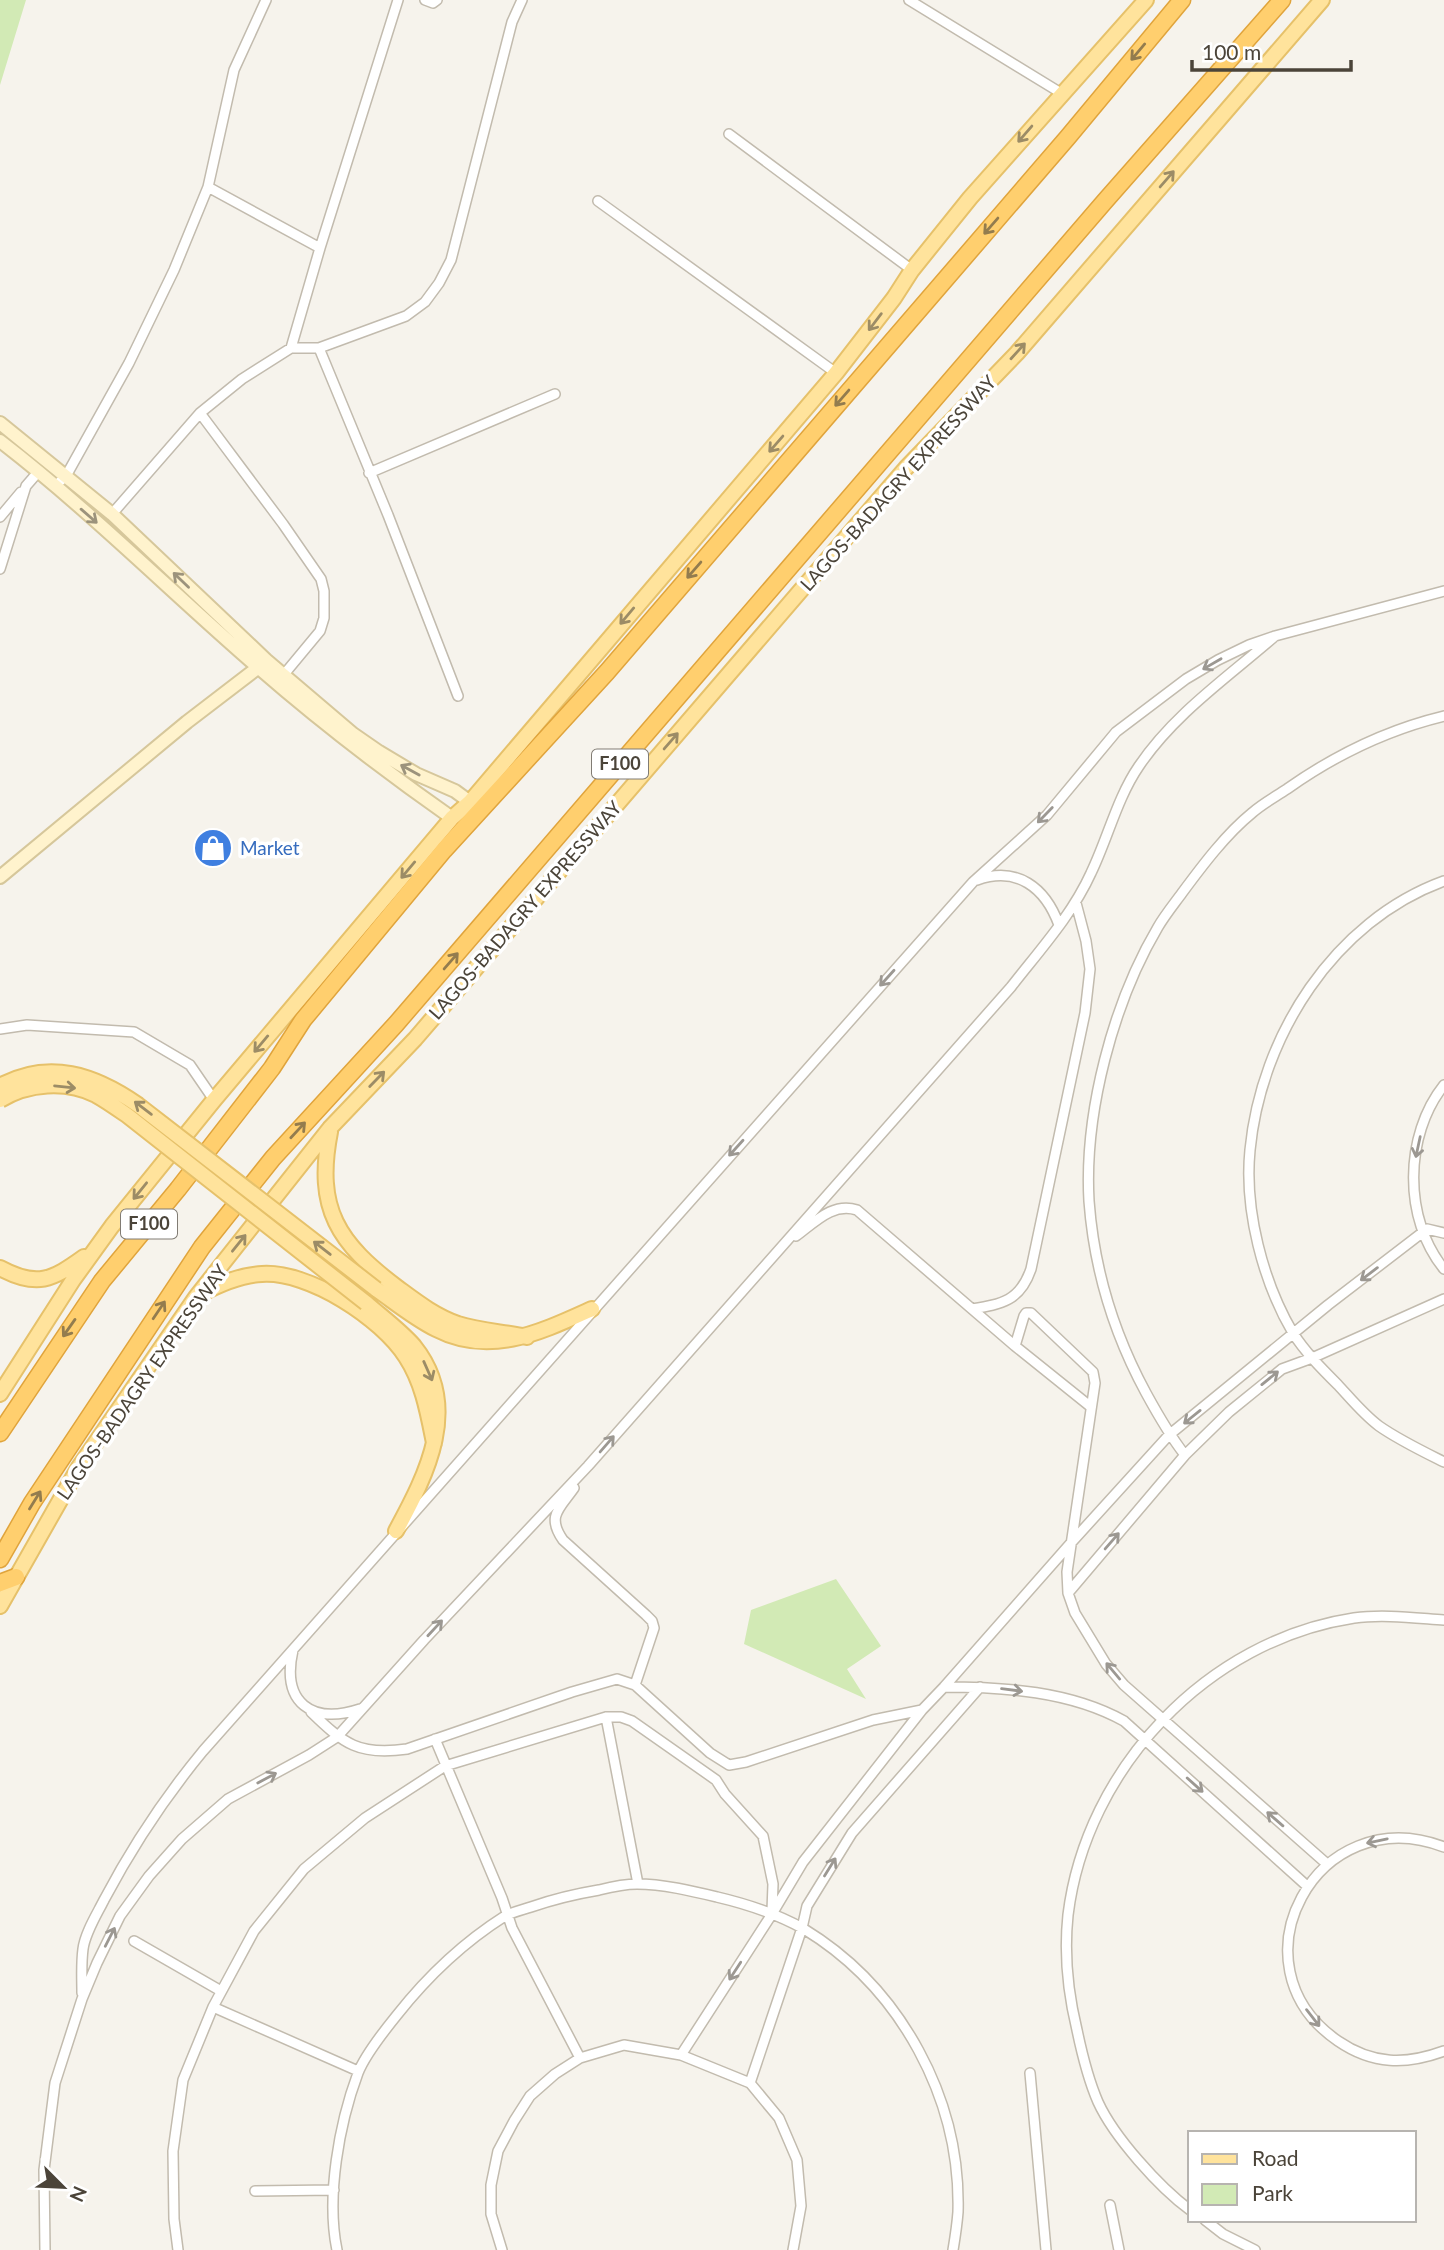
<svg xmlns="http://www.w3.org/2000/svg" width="1444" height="2250" font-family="Lato,sans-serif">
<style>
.green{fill:#d2eab5}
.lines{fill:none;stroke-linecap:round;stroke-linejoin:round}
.street-casing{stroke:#c2bbae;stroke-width:12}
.secondary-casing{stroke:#d6c79b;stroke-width:16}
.primary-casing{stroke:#e6c16a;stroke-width:18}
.highway-casing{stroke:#e0a43c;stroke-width:19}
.street{stroke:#fff;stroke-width:9}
.secondary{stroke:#fff3cd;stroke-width:12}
.primary{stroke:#ffe39c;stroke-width:14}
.highway{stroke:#ffcf6e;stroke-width:16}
.primary-bridge-casing{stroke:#e6c16a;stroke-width:18;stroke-linecap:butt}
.primary-bridge{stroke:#ffe39c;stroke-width:14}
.oneway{stroke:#937c4e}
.oneway2{stroke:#9c8c66}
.oneway3{stroke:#9c937c}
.oneway4{stroke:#9c9892}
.labels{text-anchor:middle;stroke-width:7;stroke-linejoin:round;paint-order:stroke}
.shield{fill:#fff;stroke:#817c74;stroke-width:2}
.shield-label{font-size:18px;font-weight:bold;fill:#4b4439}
.street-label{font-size:19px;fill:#4b4439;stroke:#fff}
.shop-label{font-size:19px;fill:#366cbe;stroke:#fff;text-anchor:start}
</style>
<rect width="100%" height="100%" fill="#f6f3ec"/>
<path class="green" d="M 0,0 L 26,0 L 0,85 Z
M 836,1579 L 881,1646 L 847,1669 L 866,1699 L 744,1644 L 751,1610 Z"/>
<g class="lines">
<defs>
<path id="street" d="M 425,0 L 433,3 L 437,0
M 909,0 L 1061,93
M 729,134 L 912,270
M 208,187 L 320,248
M 598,201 L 836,373
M 291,348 L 320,248 L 398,0
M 319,348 L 388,515 L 458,696
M 200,413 L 283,524 L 321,579 L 324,591 L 324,618 L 320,631 L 281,678
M 369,473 L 555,394
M 55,486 L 66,476 L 129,363 L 174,270 L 208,187 L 234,70 L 266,0
M 112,514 L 200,413 L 242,379 L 291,348 L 319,348 L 406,316 L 425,302 L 439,283 L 451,260 L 512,22 L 522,0
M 0,517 L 21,492
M 0,569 L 26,486 L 39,471
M 977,880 C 1017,866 1045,887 1059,925
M 1444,881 C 1334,921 1261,1036 1250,1150 C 1244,1210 1263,1282 1293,1333 C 1305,1352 1322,1369 1338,1385 C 1351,1399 1364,1415 1379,1426 C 1399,1440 1422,1451 1444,1462
M 0,1029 L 27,1025 L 134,1032 L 190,1065 L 214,1100
M 1444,1085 C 1404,1135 1403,1219 1444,1269
M 796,1236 C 815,1222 833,1202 857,1210 L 1015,1346 L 1091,1407
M 972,1309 C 1002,1304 1020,1301 1031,1269 L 1085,1013 L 1090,969 L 1086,941 L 1076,903
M 1015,1346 L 1024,1316 L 1026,1313 L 1031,1313 L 1093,1372 L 1095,1383 L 1067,1572 L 1068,1593 L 1075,1613 L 1106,1664 L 1124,1685 L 1327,1864
M 1185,1455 C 1170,1436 1158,1415 1146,1393 C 1114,1334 1094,1268 1089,1201 C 1084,1113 1113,1003 1158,927 C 1165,915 1174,904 1182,893 C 1202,866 1226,834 1252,813 C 1262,804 1275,797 1287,789 C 1335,755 1386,730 1444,716
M 574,1488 C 560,1508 546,1516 563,1540 L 646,1615 L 652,1621 L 654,1628 L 635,1685
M 1068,1593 L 1185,1455 L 1229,1412 L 1282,1369 L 1312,1358 L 1444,1299
M 293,1650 C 281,1703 312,1725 360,1709
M 944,1687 C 1004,1687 1070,1691 1124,1721 L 1307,1886
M 311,1712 C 344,1744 359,1756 407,1749 L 572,1692 L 617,1679 L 635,1685 L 710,1753 L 729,1765 L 746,1762 L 873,1720 L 922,1710
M 606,1717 L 638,1884
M 435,1739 L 502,1898 L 512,1928 L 580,2058
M 1444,1847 C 1317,1798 1227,1965 1338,2041 C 1373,2065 1406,2065 1444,2051
M 134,1941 L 221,1991
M 82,1993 C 82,1979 81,1964 83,1949 C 85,1933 97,1914 104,1900 C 132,1847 165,1797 203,1751 L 973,882 L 1047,815 L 1116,732 L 1186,679 L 1218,660 L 1249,645 L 1275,636 L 1444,591
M 213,2007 L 358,2071
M 681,2055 L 772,1914 L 803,1862 L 922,1710 L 944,1687 L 1070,1544 L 1169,1435 L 1328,1305 L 1427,1229 L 1444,1233
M 1030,2073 L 1046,2250
M 750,2083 L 802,1928 L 807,1906 L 852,1833 L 980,1687
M 255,2191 L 334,2190
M 1110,2205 L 1119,2250
M 1190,2210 C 1159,2187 1114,2137 1098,2102 C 1088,2079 1082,2054 1077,2030 C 1068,1993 1064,1953 1068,1915 C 1086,1768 1208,1640 1354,1618 C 1383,1614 1415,1618 1444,1620
M 1205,2220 L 1223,2234 L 1255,2250
M 45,2250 L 44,2170 L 55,2083 L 82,1999 L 97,1963 L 120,1916 L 149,1876 L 182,1839 L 228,1799 L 309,1755 L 337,1737 L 424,1640 L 588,1466 L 1011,987 C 1039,951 1072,915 1091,873 C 1108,838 1117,798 1139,766 C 1174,714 1228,677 1275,636
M 178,2250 L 174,2219 L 173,2151 L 183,2080 L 213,2007 L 254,1931 L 304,1869 L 365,1818 L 445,1766 L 606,1717 L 621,1717 L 632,1721 L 716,1780 L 725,1794 L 763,1836 L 773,1884 L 772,1911
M 337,2250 C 326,2197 339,2124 358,2073 C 365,2055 384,2031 397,2015 C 427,1977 464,1942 505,1916 C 513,1912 522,1910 531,1907 C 554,1899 575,1894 599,1890 C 611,1887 624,1884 637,1884 C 663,1884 692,1891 717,1897 C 747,1904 777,1914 804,1929 C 901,1988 961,2099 958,2212 C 957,2225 955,2238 953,2250
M 502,2250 L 491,2214 L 491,2185 L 498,2151 L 514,2121 L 530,2096 L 555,2074 L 580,2058 L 624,2045 L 681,2055 L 750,2083 L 779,2118 L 797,2160 L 801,2206 L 793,2250"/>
<path id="secondary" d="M 0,423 L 112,514 L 266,660 L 353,734 L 379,752 L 416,774 L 455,791 L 470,802
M 0,441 C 91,511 172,593 259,668 C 321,722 385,771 452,818
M 0,877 L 187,722 L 264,663"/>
<path id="primary" d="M 330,1132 C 315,1209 338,1243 398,1288 C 417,1302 435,1316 458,1324 C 480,1331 504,1332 527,1337
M 0,1268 C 37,1288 52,1280 84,1257
M 376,1289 C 396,1303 414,1318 436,1329 C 490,1357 541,1332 592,1309
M 201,1294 C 220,1284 240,1275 262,1274 C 309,1271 381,1318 406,1357 C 423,1383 428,1413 434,1443
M 366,1303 C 382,1317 400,1330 414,1346 C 462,1406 427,1474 396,1531
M 0,1394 L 73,1280 L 112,1226 L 214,1100 L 452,818 L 470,802 L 836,373 L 894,298 L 912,270 L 970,198 L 1146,0
M 0,1606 L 79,1467 L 196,1297 L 330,1128 L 415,1039 L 906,468 L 1017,353 L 1322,0"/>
<path id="highway" d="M 0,1433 L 102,1281 L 178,1189 L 272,1068 L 303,1020 L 444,850 L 607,672 L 1068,137 L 1182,0
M 0,1559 L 32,1503 L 202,1247 L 273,1158 L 396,1024 L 1105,201 L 1282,0
M 0,1583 L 16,1577"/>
</defs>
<use href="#street" class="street-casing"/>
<use href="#secondary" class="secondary-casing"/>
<use href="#primary" class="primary-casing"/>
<use href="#highway" class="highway-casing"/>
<use href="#street" class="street"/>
<use href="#secondary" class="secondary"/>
<use href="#primary" class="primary"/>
<use href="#highway" class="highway"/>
<defs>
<path id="primary-bridge" d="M 0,1086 C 49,1059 95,1075 138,1105 L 376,1289
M 0,1100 C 28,1083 66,1080 96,1095 C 107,1101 118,1109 128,1116 L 366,1303"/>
</defs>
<use href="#primary-bridge" class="primary-bridge-casing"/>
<use href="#primary-bridge" class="primary-bridge"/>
</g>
<defs><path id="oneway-shaft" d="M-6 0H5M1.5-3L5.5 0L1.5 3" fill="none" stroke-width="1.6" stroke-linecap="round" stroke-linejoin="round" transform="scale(1.75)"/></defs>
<g class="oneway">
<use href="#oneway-shaft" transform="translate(1138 52) rotate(130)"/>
<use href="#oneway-shaft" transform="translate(991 226) rotate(131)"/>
<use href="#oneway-shaft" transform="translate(842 398) rotate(131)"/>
<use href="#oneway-shaft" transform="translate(694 570) rotate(131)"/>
<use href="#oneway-shaft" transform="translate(451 961) rotate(-49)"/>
<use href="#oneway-shaft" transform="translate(298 1130) rotate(-47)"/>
<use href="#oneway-shaft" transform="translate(159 1310) rotate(-56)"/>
<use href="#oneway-shaft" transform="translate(69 1328) rotate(125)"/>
<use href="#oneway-shaft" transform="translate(35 1500) rotate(-58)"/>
</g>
<g class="oneway2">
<use href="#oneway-shaft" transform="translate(1025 134) rotate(131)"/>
<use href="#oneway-shaft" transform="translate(1167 179) rotate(-49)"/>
<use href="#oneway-shaft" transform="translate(875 322) rotate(127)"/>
<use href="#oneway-shaft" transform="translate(1018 351) rotate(-48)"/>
<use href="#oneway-shaft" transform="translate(776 444) rotate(131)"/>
<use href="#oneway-shaft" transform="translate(627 616) rotate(130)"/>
<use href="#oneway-shaft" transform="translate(671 741) rotate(-49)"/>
<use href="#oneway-shaft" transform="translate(408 870) rotate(130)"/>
<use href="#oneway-shaft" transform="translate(261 1044) rotate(130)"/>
<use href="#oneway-shaft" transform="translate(377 1079) rotate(-46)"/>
<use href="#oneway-shaft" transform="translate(65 1087) rotate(6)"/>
<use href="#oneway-shaft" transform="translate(143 1108) rotate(-143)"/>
<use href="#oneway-shaft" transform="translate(140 1191) rotate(129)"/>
<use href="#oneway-shaft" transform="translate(239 1243) rotate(-51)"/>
<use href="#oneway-shaft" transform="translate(322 1248) rotate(-142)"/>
<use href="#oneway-shaft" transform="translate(428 1371) rotate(66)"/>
</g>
<g class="oneway3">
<use href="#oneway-shaft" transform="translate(89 516) rotate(41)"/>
<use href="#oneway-shaft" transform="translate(181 580) rotate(-136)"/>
<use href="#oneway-shaft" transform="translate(410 770) rotate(-151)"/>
</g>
<g class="oneway4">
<use href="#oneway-shaft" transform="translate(1212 664) rotate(150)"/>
<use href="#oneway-shaft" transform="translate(1045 815) rotate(134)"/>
<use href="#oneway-shaft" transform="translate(887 978) rotate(132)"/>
<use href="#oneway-shaft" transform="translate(1418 1147) rotate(102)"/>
<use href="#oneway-shaft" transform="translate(736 1148) rotate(132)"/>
<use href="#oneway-shaft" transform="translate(1369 1274) rotate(143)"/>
<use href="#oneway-shaft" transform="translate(1270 1378) rotate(-39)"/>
<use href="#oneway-shaft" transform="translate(1192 1417) rotate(141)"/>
<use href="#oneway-shaft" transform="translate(607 1444) rotate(-49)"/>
<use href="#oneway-shaft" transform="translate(1112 1541) rotate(-49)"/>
<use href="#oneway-shaft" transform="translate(435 1628) rotate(-47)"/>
<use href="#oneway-shaft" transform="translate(1113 1671) rotate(-130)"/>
<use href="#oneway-shaft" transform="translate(1012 1690) rotate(7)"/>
<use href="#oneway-shaft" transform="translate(267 1778) rotate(-28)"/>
<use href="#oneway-shaft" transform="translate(1195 1785) rotate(42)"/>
<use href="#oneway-shaft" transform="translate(1275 1819) rotate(-139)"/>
<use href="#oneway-shaft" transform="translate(1377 1841) rotate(168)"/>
<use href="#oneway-shaft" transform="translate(830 1867) rotate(-58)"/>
<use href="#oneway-shaft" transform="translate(110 1937) rotate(-63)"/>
<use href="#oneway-shaft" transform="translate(735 1971) rotate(123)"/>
<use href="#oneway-shaft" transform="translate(1313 2018) rotate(52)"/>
</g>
<defs>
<symbol id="shop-disc" viewBox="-11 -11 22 22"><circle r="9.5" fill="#3f7fe0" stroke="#fff"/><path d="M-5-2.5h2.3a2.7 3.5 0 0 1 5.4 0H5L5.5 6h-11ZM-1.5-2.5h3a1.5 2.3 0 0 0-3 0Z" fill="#fff"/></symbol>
</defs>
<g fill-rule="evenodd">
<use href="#shop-disc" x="191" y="826" width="44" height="44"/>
</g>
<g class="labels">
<g class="shield">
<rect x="592" y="749.5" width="56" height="29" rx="5"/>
<rect x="121" y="1209.5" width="56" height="29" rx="5"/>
</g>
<g class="shield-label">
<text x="620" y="770">F100</text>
<text x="149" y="1230">F100</text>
</g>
<g class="street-label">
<text transform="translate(898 483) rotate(-48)" y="7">LAGOS-BADAGRY EXPRESSWAY</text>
<text transform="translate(525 910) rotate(-49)" y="7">LAGOS-BADAGRY EXPRESSWAY</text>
<text transform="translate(142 1382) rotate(-55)" y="7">LAGOS-BADAGRY EXPRESSWAY</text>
</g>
<g class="shop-label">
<text x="240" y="855">Market</text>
</g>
</g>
<rect x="1188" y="2131" width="228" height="91" fill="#ffffff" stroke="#b7b4b0" stroke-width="2"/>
<rect x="1202" y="2154" width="35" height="10" fill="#ffe39c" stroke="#b7b4b0" stroke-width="2"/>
<text x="1252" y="2166" font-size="21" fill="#4b4439">Road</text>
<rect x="1202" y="2184" width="35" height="21" fill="#d2eab5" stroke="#b7b4b0" stroke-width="2"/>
<text x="1252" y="2201" font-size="21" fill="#4b4439">Park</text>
<g transform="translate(63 2187) rotate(114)" stroke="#ffffff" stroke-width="5" paint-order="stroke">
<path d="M0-5L12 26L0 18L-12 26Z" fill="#4b4439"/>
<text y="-10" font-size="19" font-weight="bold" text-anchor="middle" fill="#4b4439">N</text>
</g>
<path d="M1192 60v10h159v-10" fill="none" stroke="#4b4439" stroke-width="3.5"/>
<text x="1202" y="60" font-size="21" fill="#4b4439" stroke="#ffffff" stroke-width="5" paint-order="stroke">100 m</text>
</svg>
